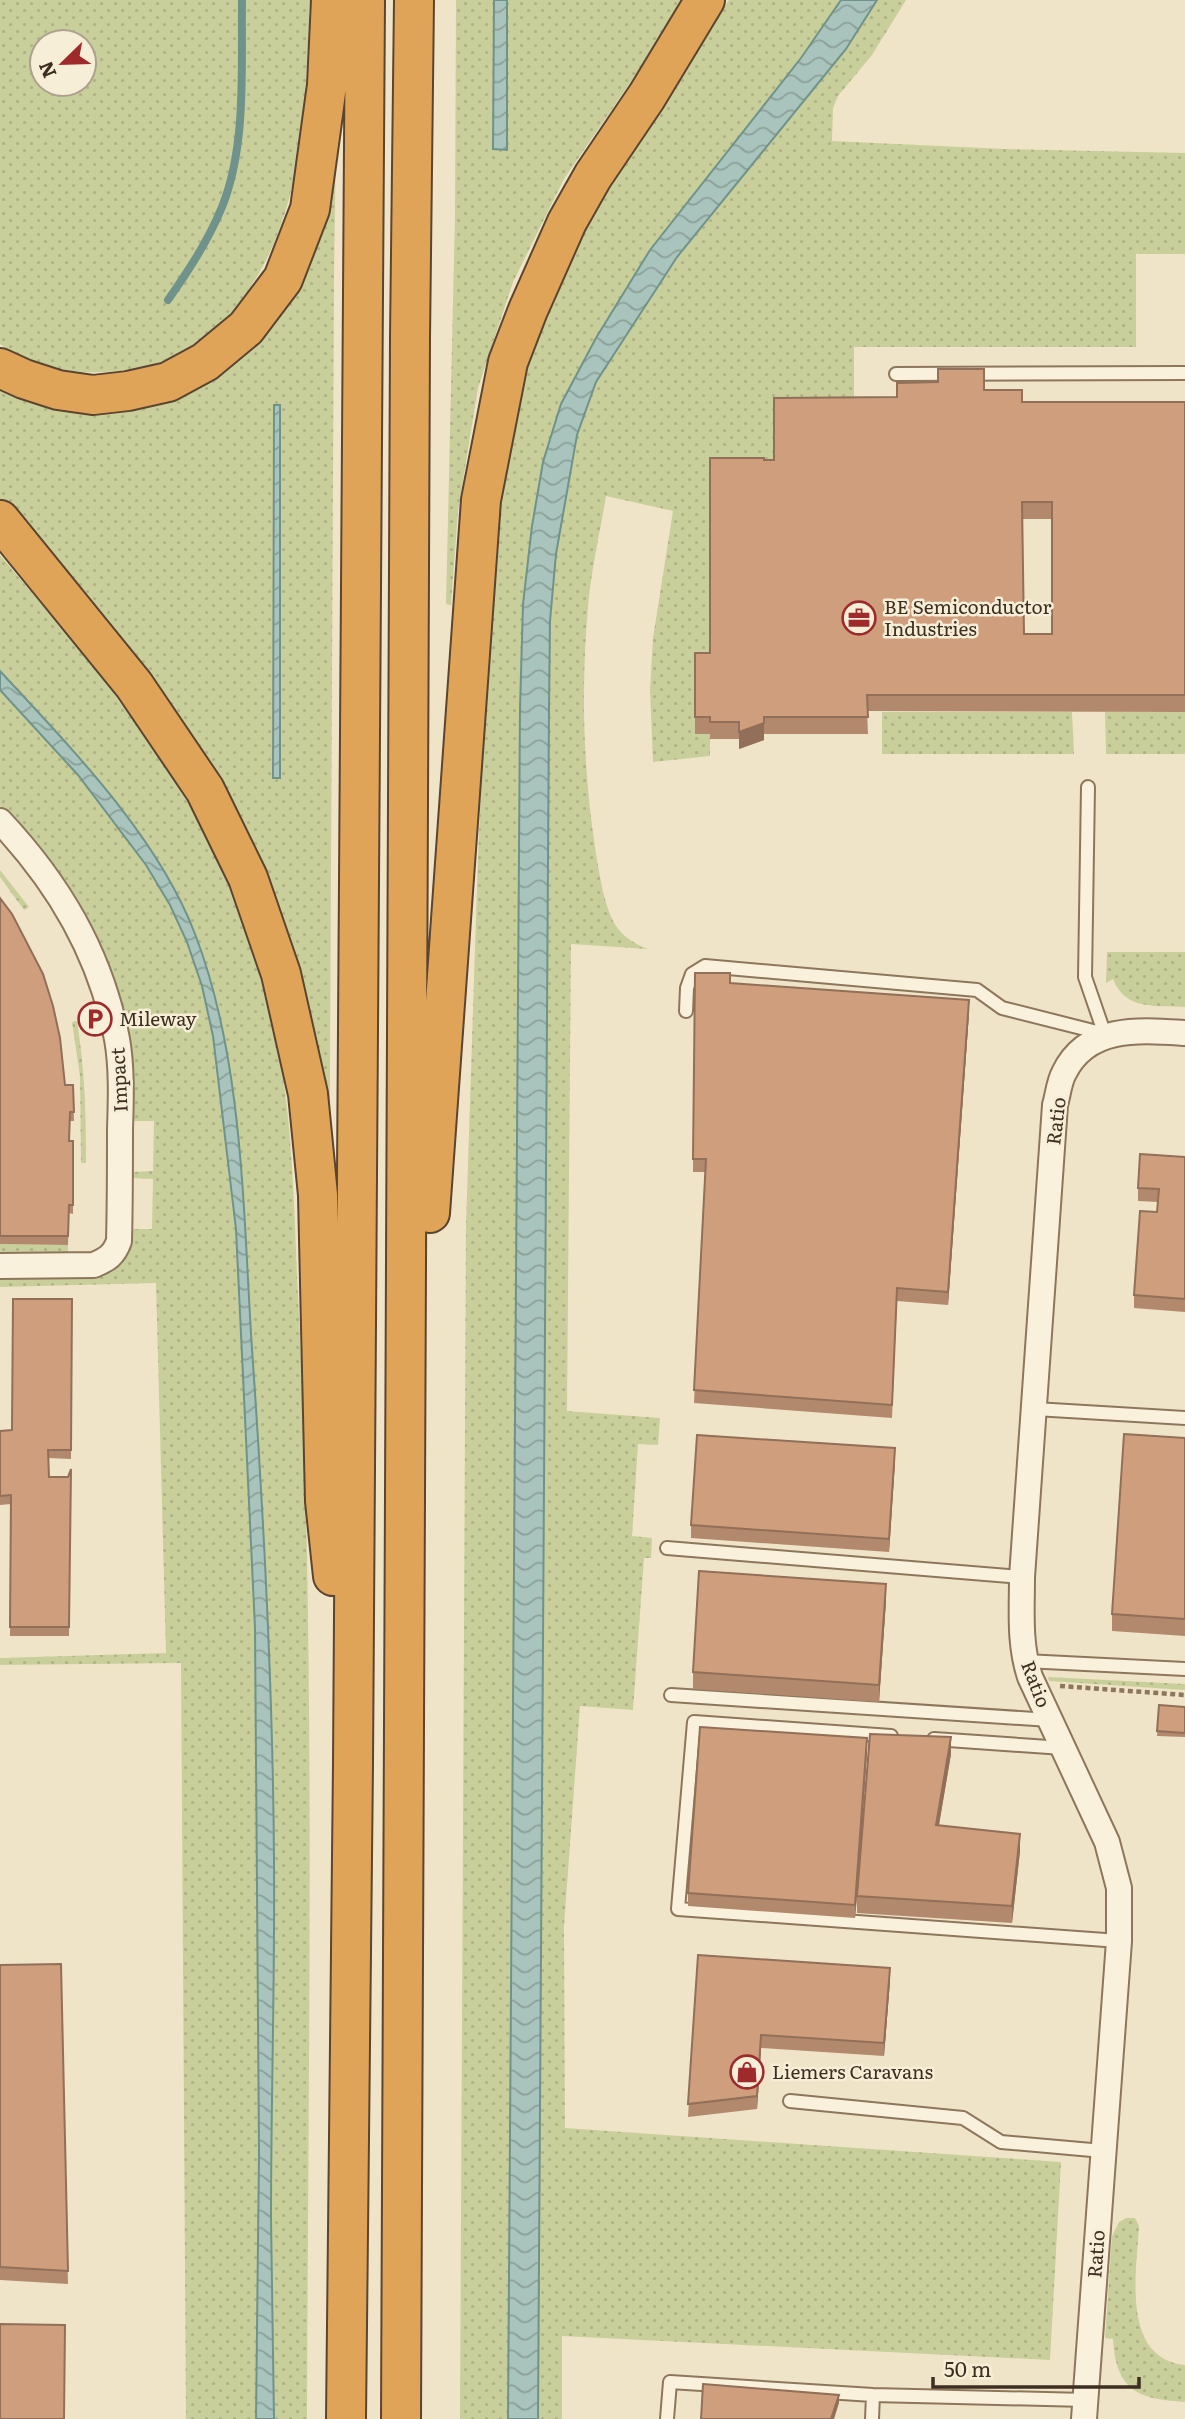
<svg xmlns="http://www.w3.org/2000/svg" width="1185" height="2419" font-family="Literata,serif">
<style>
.grass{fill:url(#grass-dots);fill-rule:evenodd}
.water{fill:url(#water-waves);stroke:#6f938a;stroke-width:2}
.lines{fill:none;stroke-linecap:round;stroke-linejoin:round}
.stream{stroke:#6f938a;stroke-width:8}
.service-casing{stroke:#8d765c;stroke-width:16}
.minor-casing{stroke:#8d765c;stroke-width:28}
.motorway-casing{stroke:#5b4430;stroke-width:42}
.path{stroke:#8d765c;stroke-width:4.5;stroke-dasharray:5 3.5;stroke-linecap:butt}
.service{stroke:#faf1dc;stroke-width:12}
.minor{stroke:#faf1dc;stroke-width:24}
.motorway{stroke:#e0a458;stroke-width:38}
.wall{fill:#b2896c;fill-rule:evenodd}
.shaded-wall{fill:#916f58}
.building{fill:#cf9f7d;stroke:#916f58;stroke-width:2;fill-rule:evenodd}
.labels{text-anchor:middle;stroke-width:5;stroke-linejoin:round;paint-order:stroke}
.poi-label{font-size:19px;fill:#3d2e20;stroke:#f7eed8;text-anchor:start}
.street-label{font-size:19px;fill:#3d2e20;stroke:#f7eed8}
</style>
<defs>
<pattern id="grass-dots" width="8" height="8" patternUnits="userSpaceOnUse" patternTransform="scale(1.75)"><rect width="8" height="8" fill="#c9cf9b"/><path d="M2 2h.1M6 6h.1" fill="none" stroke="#aeb285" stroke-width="1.8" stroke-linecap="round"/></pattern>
<pattern id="water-waves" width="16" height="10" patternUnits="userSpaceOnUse" patternTransform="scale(1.75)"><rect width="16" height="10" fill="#a9c4bc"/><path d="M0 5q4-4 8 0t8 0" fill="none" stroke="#8ba098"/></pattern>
</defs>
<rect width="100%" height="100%" fill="#f0e4c8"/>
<path class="grass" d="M 0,0 L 310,0 C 305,110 306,225 231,313 C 204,344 163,367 121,371 C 78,375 36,371 0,344 ZM 42,42 L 84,42 L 84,84 L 42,84 Z
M 456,0 L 687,0 L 564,179 L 513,282 L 478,388 L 458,511 L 451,605 L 446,604 L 455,215 Z
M 729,0 L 841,0 L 801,58 L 650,250 L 596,338 L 543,462 L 523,604 L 520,708 L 508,2419 L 460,2419 L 466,1225 L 478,856 L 490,587 L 500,482 L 525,362 L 564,264 L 653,112 Z
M 877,0 L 906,0 L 872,55 L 838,96 L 833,108 L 832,141 L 1005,149 L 1185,153 L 1185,254 L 1136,254 L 1136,347 L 854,347 L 854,415 L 774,477 L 710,669 L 695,733 L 710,734 L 710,756 L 653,762 L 650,690 L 653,638 L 673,511 L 606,496 C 600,533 591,570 588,607 C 581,687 583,767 595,847 C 599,871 602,896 612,919 C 620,935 632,943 648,949 L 571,944 L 567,1411 L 660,1418 L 658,1445 L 638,1444 L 632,1536 L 652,1538 L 651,1558 L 644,1558 L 633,1710 L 580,1706 L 564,1927 L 565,2128 L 1061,2162 L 1050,2360 L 562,2336 L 562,2419 L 538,2419 L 549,707 L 550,621 L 556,554 L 577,435 L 596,382 L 677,257 L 845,49 Z
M 336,137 L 334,275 L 329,1272 L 275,923 L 0,505 L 0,383 L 12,389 L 229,359 Z
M 0,555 C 83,654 172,754 224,874 C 248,930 268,991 279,1051 C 292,1125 294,1200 297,1275 C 301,1353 304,1431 306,1509 C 313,1813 308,2116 307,2419 L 186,2419 L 181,1663 L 0,1665 L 0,1658 L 166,1653 L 156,1283 L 0,1287 L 0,1278 C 23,1277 105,1281 117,1265 C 124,1256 127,1240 131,1229 L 152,1229 L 153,1179 L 131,1178 L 131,1172 L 153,1171 L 154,1121 L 132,1121 C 124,1071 120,1020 110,971 C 97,915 42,844 0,806 Z
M 882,712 L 1072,712 L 1074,754 L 882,754 Z
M 1105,712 L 1185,712 L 1185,754 L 1106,754 Z
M 0,870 L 29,907 L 24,910 L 0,877 Z
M 1107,952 L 1185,952 L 1185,1007 C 1156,1005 1125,1011 1113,979 L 1106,983 Z
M 77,1021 C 85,1072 86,1112 86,1163 L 81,1163 L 80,1076 L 72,1022 Z
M 0,1244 L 68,1245 L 68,1252 L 0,1253 Z
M 1048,1677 L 1185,1684 L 1185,1690 L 1049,1681 Z
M 1126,2218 L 1135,2218 L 1139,2226 C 1137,2269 1120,2359 1185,2365 L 1185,2402 C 1138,2399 1116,2391 1113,2339 L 1105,2338 L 1112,2236 L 1119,2222 Z"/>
<path class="water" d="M 494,0 L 507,0 L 507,150 L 493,149 Z
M 841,0 L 877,0 L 846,49 L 677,257 L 596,382 L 577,435 L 556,554 L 550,621 L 549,707 L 538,2419 L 508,2419 L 520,708 L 523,604 L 532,526 L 543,462 L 561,404 L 596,338 L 650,250 L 801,58 Z
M 274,405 L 280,405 L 280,778 L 273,778 Z
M 0,671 C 70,747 158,836 195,934 C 244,1061 243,1214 252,1349 C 264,1520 273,1690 274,1861 C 275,1980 271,2099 271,2218 C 272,2285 273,2352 274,2419 L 256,2419 L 259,2152 L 255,1628 L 236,1229 L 213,1036 L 202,986 L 187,942 L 170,905 L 146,865 L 78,775 L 0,690 Z"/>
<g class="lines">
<path class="stream" d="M 168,300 C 189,270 208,241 222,207 C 247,145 241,66 242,0"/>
<defs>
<path id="service" d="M 896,374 L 1185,373
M 1088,787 L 1085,977 L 1105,1035
M 686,1011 L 687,988 L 692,974 L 705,966 L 977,990 L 1002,1008 L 1105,1034
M 1035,1409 L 1185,1418
M 667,1548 L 1022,1577
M 1025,1661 L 1185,1669
M 671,1695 L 1050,1720
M 891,1736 L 694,1722 L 678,1909 L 1119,1941
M 934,1739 L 1063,1748
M 790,2101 L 963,2118 L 1001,2142 L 1103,2151
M 667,2419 L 670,2382 L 873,2395 L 1086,2400
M 872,2419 L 873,2395"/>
<path id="minor" d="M 0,821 C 59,884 100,953 117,1039 C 122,1067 121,1100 120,1129 C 120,1166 120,1203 119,1241 C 114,1255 108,1259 94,1265 L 0,1266
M 1084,2419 L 1119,1941 L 1119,1888 L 1107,1842 L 1030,1677 C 1019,1644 1022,1611 1022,1577 L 1055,1105 C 1058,1095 1059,1082 1064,1073 C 1087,1025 1140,1030 1185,1033"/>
<path id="motorway" d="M 0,368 L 24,379 L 58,390 L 93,395 L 128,391 L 168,382 L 205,362 L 246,328 L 283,279 L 310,209 L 327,85 L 331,0
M 0,520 L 134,685 L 205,790 L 248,878 L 281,974 L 308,1094 L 318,1195 L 325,1501 L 333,1576
M 430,1213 L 481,500 L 508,362 L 528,310 L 567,222 L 593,176 L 647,96 L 705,0
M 346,2419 L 353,1763 L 365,0
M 401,2419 L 410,338 L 414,0"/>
</defs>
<use href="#service" class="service-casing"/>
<use href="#minor" class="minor-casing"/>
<use href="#motorway" class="motorway-casing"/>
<path class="path" d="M 1060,1686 L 1185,1695"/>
<use href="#service" class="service"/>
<use href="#minor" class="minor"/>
<use href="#motorway" class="motorway"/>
</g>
<path class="wall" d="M 984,390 L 1022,402 L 1185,402 L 1185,712 L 867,711 L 868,734 L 764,734 L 764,740 L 739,749 L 739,739 L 710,739 L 710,734 L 695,734 L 695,653 L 710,653 L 764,460 L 774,460 ZM 1022,519 L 1052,519 L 1052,634 L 1024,634 Z
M 0,898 L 65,1085 L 73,1085 L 74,1121 L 70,1121 L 70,1141 L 73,1141 L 73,1214 L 69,1213 L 68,1245 L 0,1244 Z
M 695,973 L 730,983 L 969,1013 L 948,1305 L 897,1301 L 892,1418 L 694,1403 L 705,1172 L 693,1172 Z
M 1185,1157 L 1185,1312 L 1134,1308 L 1134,1295 L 1157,1212 L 1158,1202 L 1138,1201 L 1138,1188 Z
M 72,1299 L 71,1459 L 48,1458 L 49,1477 L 68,1477 L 71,1469 L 69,1636 L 10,1636 L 11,1504 L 0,1505 L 0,1431 L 12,1430 Z
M 1185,1438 L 1185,1636 L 1112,1631 L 1112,1614 Z
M 895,1461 L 889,1552 L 691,1538 L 691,1525 Z
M 886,1601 L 879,1702 L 693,1689 L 693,1672 Z
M 1159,1705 L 1185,1707 L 1185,1737 L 1157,1736 Z
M 867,1752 L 858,1877 L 951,1754 L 939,1825 L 1020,1851 L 1012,1923 L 857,1913 L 857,1899 L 855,1918 L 688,1906 L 688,1893 Z
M 698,1955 L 890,1981 L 884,2056 L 761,2048 L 757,2109 L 688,2117 Z
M 61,1964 L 68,2284 L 0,2280 L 0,1965 Z"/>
<path class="shaded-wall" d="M 764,723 L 764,740 L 739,749 L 739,732 Z
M 969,1000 L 969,1013 L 948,1305 L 948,1292 Z
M 895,1448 L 895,1461 L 889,1552 L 889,1539 Z
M 886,1584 L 886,1601 L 879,1702 L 879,1685 Z
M 951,1737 L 951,1754 L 936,1842 L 936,1825 Z
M 867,1738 L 867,1752 L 855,1918 L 855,1905 Z
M 1020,1834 L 1020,1851 L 1012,1923 L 1012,1906 Z
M 890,1968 L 890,1981 L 884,2056 L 884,2043 Z
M 761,2035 L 761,2048 L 757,2109 L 757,2096 Z
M 839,2395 L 839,2403 L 834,2419 L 831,2419 Z"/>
<path class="building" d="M 938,369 L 984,369 L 984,390 L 1022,390 L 1022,402 L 1185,402 L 1185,695 L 867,695 L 868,717 L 764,717 L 764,723 L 739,732 L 739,722 L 710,722 L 710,717 L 695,717 L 695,653 L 710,653 L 710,458 L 764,458 L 764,460 L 774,460 L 774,398 L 897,397 L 897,383 L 938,382 ZM 1022,502 L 1052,502 L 1052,634 L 1024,634 Z
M 0,898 L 12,914 L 43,974 L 53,1006 L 60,1038 L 65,1085 L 73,1085 L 74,1112 L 70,1112 L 69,1141 L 73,1141 L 73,1205 L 69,1205 L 68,1236 L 0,1236 Z
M 695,973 L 730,973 L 730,983 L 969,1000 L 948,1292 L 897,1288 L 892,1405 L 694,1390 L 706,1159 L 693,1159 Z
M 1140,1154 L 1185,1157 L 1185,1299 L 1134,1295 L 1140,1211 L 1157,1212 L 1159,1189 L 1138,1188 Z
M 13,1299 L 72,1299 L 71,1450 L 48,1450 L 49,1477 L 68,1477 L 71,1469 L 69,1627 L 10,1627 L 11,1495 L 0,1496 L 0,1431 L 12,1430 Z
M 1124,1434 L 1185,1438 L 1185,1619 L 1112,1614 Z
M 697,1435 L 895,1448 L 889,1539 L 691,1525 Z
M 699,1571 L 886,1584 L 879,1685 L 693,1672 Z
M 1159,1705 L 1185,1707 L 1185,1733 L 1157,1731 Z
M 700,1727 L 867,1738 L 855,1905 L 688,1893 Z
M 870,1734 L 951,1737 L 936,1825 L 1020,1834 L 1012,1906 L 857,1896 Z
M 698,1955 L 890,1968 L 884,2043 L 761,2035 L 757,2096 L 688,2104 Z
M 61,1964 L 68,2271 L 0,2267 L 0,1965 Z
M 0,2324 L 65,2325 L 64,2419 L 0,2419 Z
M 703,2384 L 839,2395 L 831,2419 L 701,2419 Z"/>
<defs>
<symbol id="office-ring" viewBox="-11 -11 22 22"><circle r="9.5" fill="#f7eed8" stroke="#9e2a2b" stroke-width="1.5"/><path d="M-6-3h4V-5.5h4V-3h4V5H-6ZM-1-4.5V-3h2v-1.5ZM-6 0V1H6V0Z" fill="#9e2a2b"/></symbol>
<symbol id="parking-ring" viewBox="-11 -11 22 22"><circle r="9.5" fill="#f7eed8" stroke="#9e2a2b" stroke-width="1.5"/><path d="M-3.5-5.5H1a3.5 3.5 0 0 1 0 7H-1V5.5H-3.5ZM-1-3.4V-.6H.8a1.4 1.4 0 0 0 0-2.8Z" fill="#9e2a2b"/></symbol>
<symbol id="shop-ring" viewBox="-11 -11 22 22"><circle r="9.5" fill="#f7eed8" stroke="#9e2a2b" stroke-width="1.5"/><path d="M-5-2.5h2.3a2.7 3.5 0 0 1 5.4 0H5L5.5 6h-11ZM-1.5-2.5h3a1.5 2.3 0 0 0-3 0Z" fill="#9e2a2b"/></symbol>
</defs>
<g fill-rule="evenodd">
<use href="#office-ring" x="840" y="599" width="38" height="38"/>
<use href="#parking-ring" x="76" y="1000" width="38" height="38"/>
<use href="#shop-ring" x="728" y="2053" width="38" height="38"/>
</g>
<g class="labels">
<g class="poi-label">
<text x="884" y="614">BE Semiconductor<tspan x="884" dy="22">Industries</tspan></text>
<text x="119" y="1026">Mileway</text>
<text x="772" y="2079">Liemers Caravans</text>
</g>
<g class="street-label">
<text transform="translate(119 1080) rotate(-93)" y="7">Impact</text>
<text transform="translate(1056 1121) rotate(-83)" y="7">Ratio</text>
<text transform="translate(1036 1684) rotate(69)" y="7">Ratio</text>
<text transform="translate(1096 2254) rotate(-86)" y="7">Ratio</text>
</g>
</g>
<g transform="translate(63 63) rotate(247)"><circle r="33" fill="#f7eed8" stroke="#ada18e" stroke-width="2"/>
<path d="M0-5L12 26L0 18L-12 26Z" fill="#9e2a2b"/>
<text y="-10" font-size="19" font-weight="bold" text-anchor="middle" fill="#3d2e20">N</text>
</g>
<path d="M933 2377v10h206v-10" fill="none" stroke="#3d2e20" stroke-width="3.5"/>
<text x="944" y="2377" font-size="21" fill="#3d2e20" stroke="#f7eed8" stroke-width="5" paint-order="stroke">50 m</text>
</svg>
